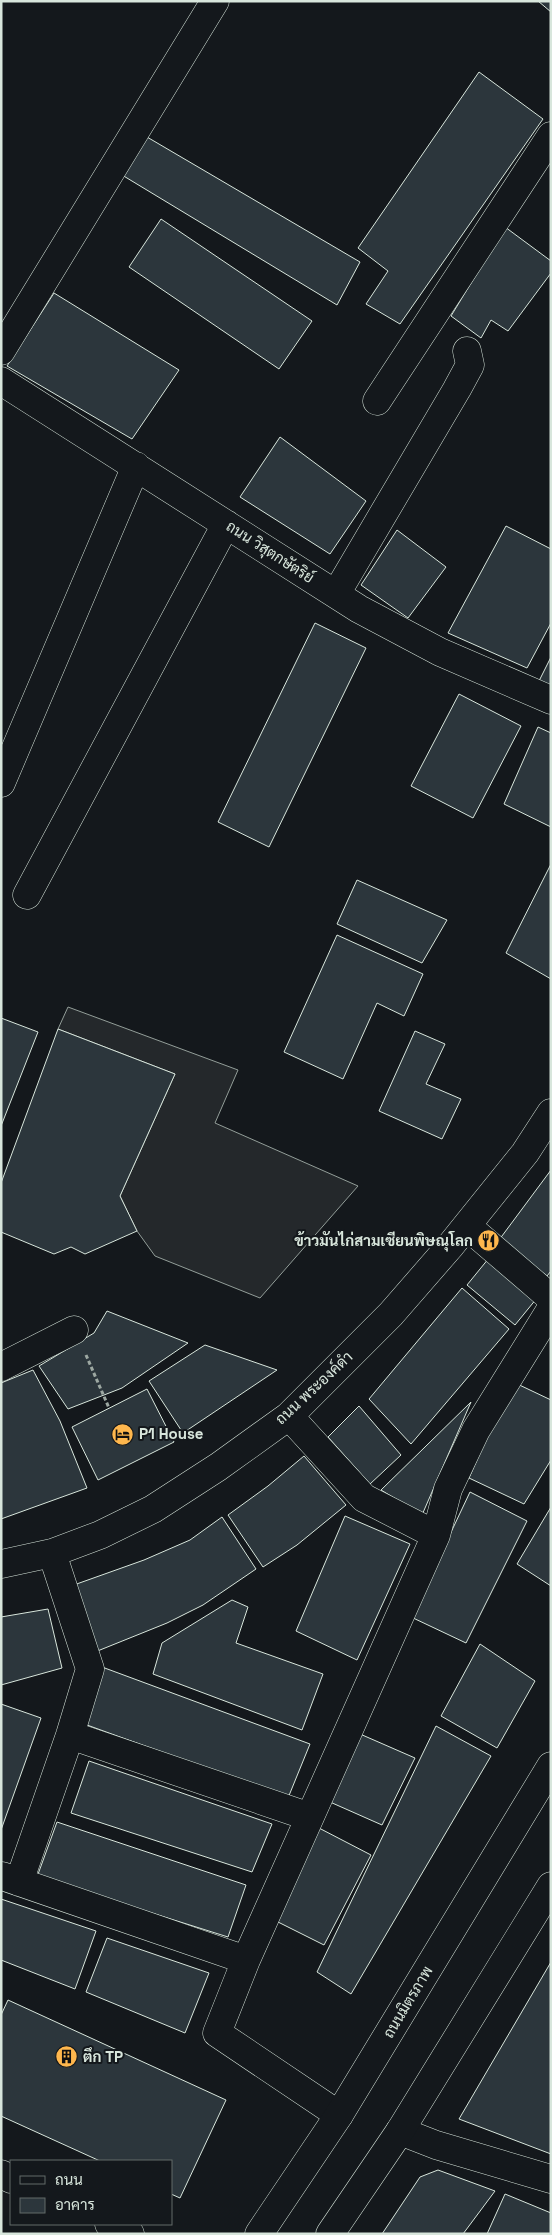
<svg xmlns="http://www.w3.org/2000/svg" width="552" height="2235" font-family="'Space Grotesk',Sarabun,sans-serif">
<style>
.parking{fill:#24282b;stroke:#939e99}
.building{fill:#2c363c;stroke:#d8e6dc}
.lines{fill:none;stroke-linecap:round;stroke-linejoin:round}
.minor-casing{stroke:#d8e6dc;stroke-width:29}
.major-casing{stroke:#d8e6dc;stroke-width:29}
.path{stroke:#9da8a2;stroke-width:3;stroke-dasharray:4 2.5;stroke-linecap:butt}
.minor{stroke:#14181c;stroke-width:28}
.major{stroke:#14181c;stroke-width:28}
.labels{text-anchor:middle;stroke-width:4;stroke-linejoin:round;paint-order:stroke}
.street-label{font-size:15px;fill:#d8e6dc;stroke:#14181c}
.poi-label{font-size:15px;font-weight:bold;fill:#d8e6dc;stroke:#14181c;text-anchor:start}
</style>
<rect width="100%" height="100%" fill="#14181c"/>
<path class="parking" d="M 68,1007 L 238,1070 L 215,1123 L 358,1186 L 260,1298 L 155,1256 L 137,1231 L 120,1196 L 175,1074 L 58,1029 Z"/>
<path class="building" d="M 538,1 L 551,1 L 551,12 Z
M 479,72 L 543,119 L 400,324 L 366,304 L 388,271 L 358,248 Z
M 147,137 L 360,262 L 337,305 L 122,175 Z
M 161,219 L 312,321 L 279,369 L 129,267 Z
M 505,227 L 551,261 L 551,273 L 508,331 L 491,320 L 481,338 L 451,316 Z
M 54,293 L 179,370 L 132,439 L 7,366 Z
M 280,437 L 366,501 L 330,554 L 240,497 Z
M 506,526 L 551,549 L 551,623 L 527,668 L 448,633 Z
M 397,530 L 446,567 L 408,618 L 361,585 Z
M 315,623 L 366,648 L 269,847 L 218,822 Z
M 551,657 L 551,686 L 539,681 Z
M 459,694 L 521,726 L 473,818 L 411,786 Z
M 538,727 L 551,733 L 551,827 L 504,804 Z
M 551,864 L 551,979 L 506,953 Z
M 357,880 L 447,920 L 422,963 L 337,924 Z
M 337,935 L 423,974 L 404,1016 L 377,1003 L 343,1079 L 284,1052 Z
M 1,1018 L 38,1032 L 1,1126 Z
M 58,1029 L 175,1074 L 120,1196 L 137,1231 L 85,1254 L 71,1247 L 54,1254 L 1,1232 L 1,1183 Z
M 415,1031 L 445,1044 L 426,1084 L 461,1099 L 442,1139 L 379,1111 Z
M 551,1170 L 551,1271 L 547,1276 L 499,1240 Z
M 489,1258 L 537,1298 L 515,1325 L 467,1285 Z
M 462,1288 L 509,1329 L 411,1444 L 369,1399 Z
M 107,1311 L 188,1343 L 122,1388 L 68,1409 L 39,1366 L 94,1333 Z
M 205,1345 L 277,1370 L 183,1433 L 149,1381 Z
M 33,1370 L 60,1421 L 87,1488 L 1,1519 L 1,1383 Z
M 511,1381 L 551,1400 L 551,1460 L 524,1504 L 469,1478 Z
M 147,1389 L 174,1442 L 98,1480 L 72,1427 Z
M 471,1402 L 422,1515 L 381,1490 Z
M 359,1406 L 401,1455 L 370,1484 L 328,1437 Z
M 304,1456 L 346,1505 L 297,1545 L 263,1567 L 228,1515 L 268,1486 Z
M 470,1492 L 527,1521 L 466,1643 L 411,1617 Z
M 551,1507 L 551,1586 L 517,1564 Z
M 345,1516 L 410,1544 L 357,1660 L 296,1631 Z
M 222,1517 L 256,1569 L 203,1605 L 167,1623 L 95,1652 L 71,1586 L 144,1560 L 190,1540 Z
M 232,1600 L 248,1607 L 236,1643 L 323,1674 L 302,1730 L 153,1674 L 162,1643 Z
M 48,1609 L 62,1668 L 1,1685 L 1,1617 Z
M 480,1644 L 535,1681 L 497,1748 L 441,1716 Z
M 102,1667 L 310,1744 L 288,1798 L 87,1725 Z
M 1,1704 L 41,1718 L 1,1830 Z
M 436,1726 L 491,1756 L 351,1994 L 317,1972 Z
M 360,1734 L 415,1758 L 382,1825 L 330,1802 Z
M 89,1761 L 272,1824 L 252,1872 L 71,1813 Z
M 57,1822 L 246,1885 L 228,1937 L 37,1877 Z
M 317,1827 L 371,1855 L 324,1945 L 274,1920 Z
M 1,1899 L 96,1931 L 75,1989 L 1,1960 Z
M 107,1938 L 209,1973 L 185,2033 L 86,1992 Z
M 551,1962 L 551,2154 L 459,2119 Z
M 8,2000 L 226,2100 L 180,2198 L 171,2194 L 171,2161 L 100,2161 L 1,2116 L 1,2015 Z
M 438,2170 L 495,2191 L 463,2234 L 382,2234 L 420,2177 Z
M 505,2194 L 551,2213 L 551,2234 L 487,2234 Z"/>
<g class="lines">
<defs>
<path id="minor" d="M 1,351 L 215,1
M 1,381 L 359,609 L 440,652 L 551,700
M 377,401 L 551,136
M 336,594 L 457,389 L 470,365 L 467,351
M 1,783 L 136,466
M 27,895 L 226,524
M 467,1226 L 551,1298
M 1,1367 L 74,1330
M 289,1416 L 364,1498 L 436,1535 L 246,1960 L 217,2033 L 339,2115
M 436,1535 L 448,1489 L 476,1430 L 551,1309
M 1,1564 L 52,1553 L 100,1535 L 153,1509 L 218,1467 L 289,1416 L 391,1314 L 451,1245 L 525,1153 L 551,1113
M 70,1735 L 310,1817
M 2,1876 L 246,1960
M 19,1882 L 70,1735 L 90,1669 L 52,1553
M 400,2131 L 436,2145 L 551,2179
M 1,2174 L 11,2179
M 109,2224 L 130,2234"/>
<path id="major" d="M 259,2234 L 339,2115 L 551,1766
M 330,2234 L 400,2131 L 551,1886"/>
</defs>
<use href="#minor" class="minor-casing"/>
<use href="#major" class="major-casing"/>
<path class="path" d="M 86,1355 L 109,1408"/>
<use href="#minor" class="minor"/>
<use href="#major" class="major"/>
</g>
<defs>
<symbol id="restaurant-disc" viewBox="-11 -11 22 22"><circle r="9.5" fill="#ffb74d" stroke="#14181c"/><path d="M-5-6h1v4h1v-4h1v4h1v-4h1v5L-1.5 .5V6h-2V.5L-5-1ZM5-6V6H3V1.5H1.5Q1.5-4 5-6Z" fill="#111"/></symbol>
<symbol id="hotel-disc" viewBox="-11 -11 22 22"><circle r="9.5" fill="#ffb74d" stroke="#14181c"/><path d="M-6-4.5h1.5V1H6V5H4.5V3h-9V5H-6ZM-4 0a1.8 1.8 0 1 1 3.6 0ZM.5 0V-2.5h3Q6-2.5 6 0Z" fill="#111"/></symbol>
<symbol id="building-disc" viewBox="-11 -11 22 22"><circle r="9.5" fill="#ffb74d" stroke="#14181c"/><path d="M-4-6H4V6H1V3H-1V6H-4ZM-2.5-4.3h1.7v1.8h-1.7ZM.8-4.3h1.7v1.8H.8ZM-2.5-1h1.7V.8h-1.7ZM.8-1h1.7V.8H.8Z" fill="#111"/></symbol>
</defs>
<g fill-rule="evenodd">
<use href="#restaurant-disc" x="476" y="1228" width="25" height="25"/>
<use href="#hotel-disc" x="110" y="1422" width="25" height="25"/>
<use href="#building-disc" x="54" y="2044" width="25" height="25"/>
</g>
<g class="labels">
<g class="street-label">
<text transform="translate(270 552) rotate(33)" y="5">ถนน วิสุตกษัตริย์</text>
<text transform="translate(314 1388) rotate(-43)" y="5">ถนน พระองค์ดำ</text>
<text transform="translate(408 2002) rotate(-59)" y="5">ถนนมิตรภาพ</text>
</g>
<g class="poi-label">
<text x="473" y="1246" text-anchor="end">ข้าวมันไก่สามเซียนพิษณุโลก</text>
<text x="139" y="1439">P1 House</text>
<text x="83" y="2062">ตึก TP</text>
</g>
</g>
<rect width="552" height="2235" fill="none" stroke="#d8e6dc" stroke-width="5"/>
<rect x="10" y="2160" width="162" height="65" fill="#14181c" stroke="#626a69"/>
<rect x="20" y="2176" width="25" height="8" fill="#14181c" stroke="#626a69"/>
<text x="55" y="2185" font-size="15" fill="#d8e6dc">ถนน</text>
<rect x="20" y="2198" width="25" height="15" fill="#2c363c" stroke="#626a69"/>
<text x="55" y="2210" font-size="15" fill="#d8e6dc">อาคาร</text>
</svg>
